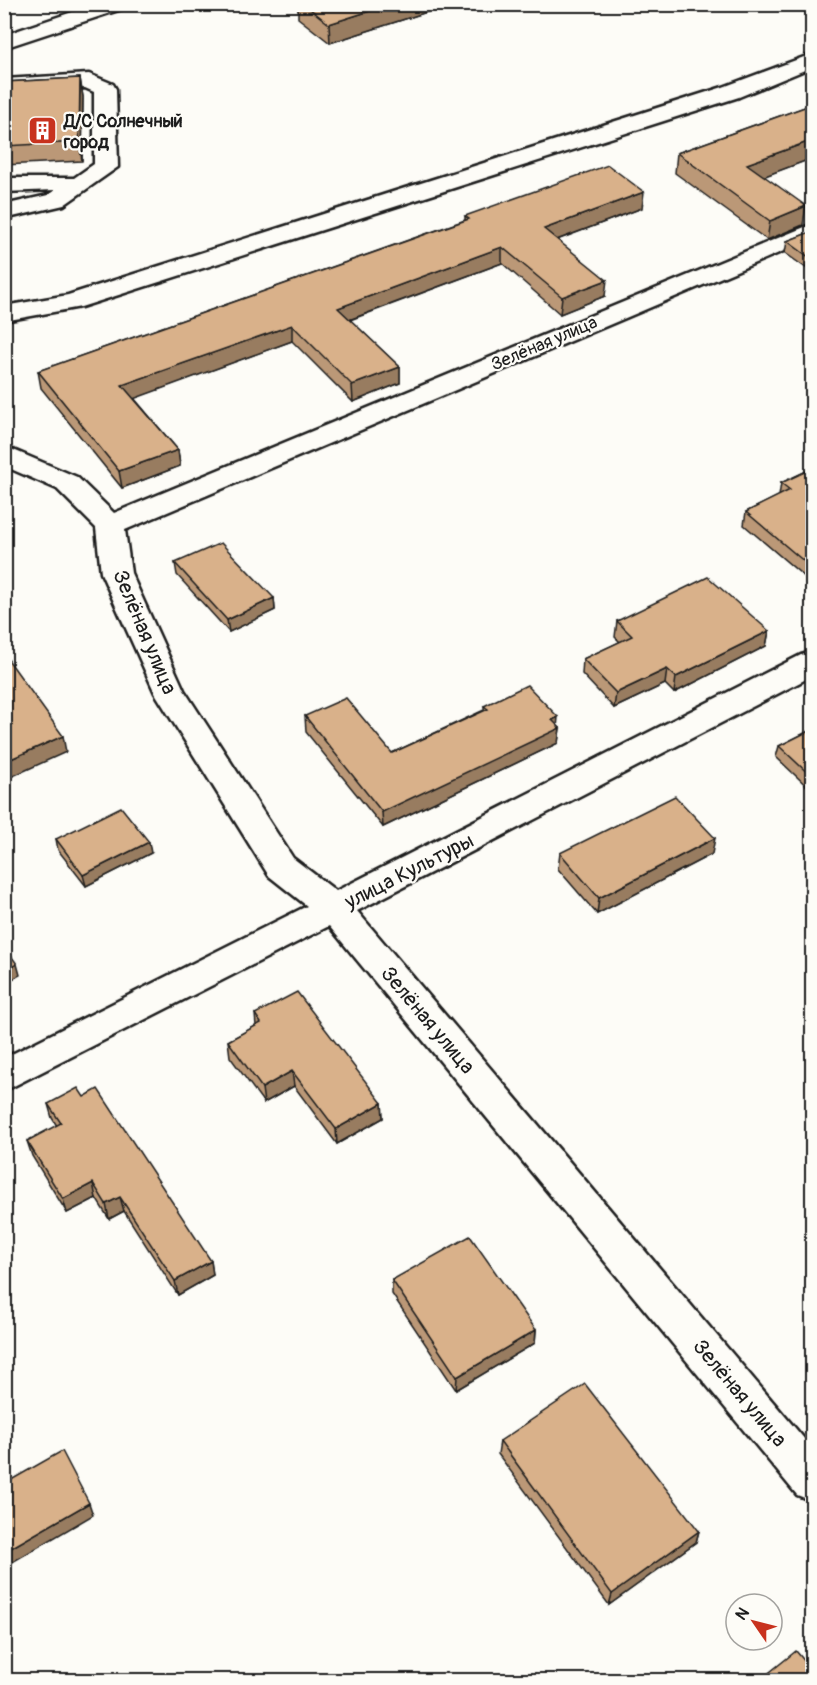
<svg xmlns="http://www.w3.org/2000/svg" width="817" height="1685" font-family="Pangolin,sans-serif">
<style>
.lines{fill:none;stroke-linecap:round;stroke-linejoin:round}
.minor-casing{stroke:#1c1c1c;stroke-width:5}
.minor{fill:#fdfcf7;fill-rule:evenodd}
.wall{fill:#bb9877;stroke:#1c1c1c;stroke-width:1.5}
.shaded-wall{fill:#987c61;stroke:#1c1c1c;stroke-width:1.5}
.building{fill:#d9b18a;stroke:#1c1c1c;stroke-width:1.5}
.labels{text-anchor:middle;stroke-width:4.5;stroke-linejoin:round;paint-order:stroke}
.far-poi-label{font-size:18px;font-weight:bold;fill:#1c1c1c;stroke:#fdfcf7;text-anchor:start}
.far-street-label{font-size:18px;fill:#1c1c1c;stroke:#fdfcf7}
.street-label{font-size:21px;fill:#1c1c1c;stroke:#fdfcf7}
</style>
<rect width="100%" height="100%" fill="#fdfcf7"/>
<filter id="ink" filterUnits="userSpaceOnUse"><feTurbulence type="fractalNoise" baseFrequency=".0167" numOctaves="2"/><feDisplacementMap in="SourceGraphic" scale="12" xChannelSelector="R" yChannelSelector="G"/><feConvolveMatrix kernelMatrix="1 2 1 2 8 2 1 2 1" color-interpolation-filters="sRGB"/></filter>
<g filter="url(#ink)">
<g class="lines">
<defs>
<path id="minor" d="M 96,4 L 128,4 L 125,8 L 4,48 L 4,35 Z
M 812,54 L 812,67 L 739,97 L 81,307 L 4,321 L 4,306 L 68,295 L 723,87 Z
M 89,74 L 113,84 L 116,89 L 118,167 L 64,205 L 4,219 L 4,205 L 48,195 L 55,190 L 4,192 L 4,178 L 74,178 L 94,164 L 94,92 L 85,88 L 4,93 L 4,79 Z
M 812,224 L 812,239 L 125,530 L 131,573 L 184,690 L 293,858 L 336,891 L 801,655 L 812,652 L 812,676 L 357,911 L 812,1448 L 812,1501 L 797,1495 L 329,926 L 4,1091 L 4,1058 L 307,906 L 269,876 L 155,693 L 101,573 L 96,528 L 57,489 L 4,466 L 4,446 L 77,477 L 114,513 Z"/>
</defs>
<use href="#minor" class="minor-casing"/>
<use href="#minor" class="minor"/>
</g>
<path class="wall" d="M 298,4 L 452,4 L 330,43 L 298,18 Z
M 80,78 L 83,97 L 82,161 L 4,165 L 4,82 Z
M 813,104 L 813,158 L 764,176 L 803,225 L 767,240 L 675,173 L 677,153 Z
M 642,208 L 557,240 L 605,296 L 560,314 L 502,263 L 350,320 L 400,367 L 400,383 L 353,402 L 292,341 L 134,398 L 178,450 L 180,466 L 122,488 L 41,388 L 38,371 L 465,220 L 465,216 Z
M 813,231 L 813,273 L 785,253 L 787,241 Z
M 813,468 L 813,584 L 744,525 L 746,512 L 779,496 L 781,483 Z
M 175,563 L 274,598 L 275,610 L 229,632 L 177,575 Z
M 617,621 L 769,631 L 766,646 L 674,693 L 665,684 L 614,708 L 582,674 L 583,659 L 620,642 L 615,637 Z
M 484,706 L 557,725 L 560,728 L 558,743 L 383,827 L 306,732 L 305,716 L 392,753 L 484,710 Z
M 813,729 L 813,792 L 776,757 L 779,746 Z
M 56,839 L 151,853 L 86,886 L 58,850 Z
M 560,853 L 712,854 L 597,914 L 558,869 Z
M 255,1014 L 382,1103 L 383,1118 L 337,1144 L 294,1086 L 264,1103 L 230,1057 L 228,1041 L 256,1026 Z
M 84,1097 L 211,1261 L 213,1275 L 178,1295 L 124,1211 L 109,1219 L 96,1198 L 67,1213 L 32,1156 L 27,1141 L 57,1126 L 52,1118 L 48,1104 Z
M 392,1280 L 536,1330 L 535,1343 L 456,1390 L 392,1294 Z
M 500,1441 L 699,1531 L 696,1542 L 609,1605 L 498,1454 Z"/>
<path class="shaded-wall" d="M 392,4 L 452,4 L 330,43 L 329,24 Z
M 80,78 L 83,97 L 82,161 L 79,142 Z
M 813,140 L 813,158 L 744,184 L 747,164 Z
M 644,192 L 642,208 L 543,245 L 544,229 Z
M 806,206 L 803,225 L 767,240 L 770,221 Z
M 502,247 L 502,263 L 338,324 L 338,308 Z
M 607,280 L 605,296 L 560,314 L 562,297 Z
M 292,325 L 292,341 L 125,402 L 122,385 Z
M 400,367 L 400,383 L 353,402 L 352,385 Z
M 178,450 L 180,466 L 122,488 L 119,471 Z
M 274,598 L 275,610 L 229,632 L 227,620 Z
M 769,631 L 766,646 L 674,693 L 676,677 Z
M 667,669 L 665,684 L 614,708 L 616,693 Z
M 558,717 L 557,729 L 560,728 L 558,743 L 383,827 L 382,812 Z
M 63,736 L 66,752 L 4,780 L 4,762 Z
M 715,838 L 712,854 L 597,914 L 599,898 Z
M 149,842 L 151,853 L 86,886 L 83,875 Z
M 17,964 L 20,975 L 4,984 L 4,971 Z
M 292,1071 L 294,1086 L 264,1103 L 262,1088 Z
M 382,1103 L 383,1118 L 337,1144 L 336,1129 Z
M 93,1183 L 96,1198 L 67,1213 L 63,1199 Z
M 120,1197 L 124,1211 L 109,1219 L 106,1204 Z
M 211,1261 L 213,1275 L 178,1295 L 175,1281 Z
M 536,1330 L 535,1343 L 456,1390 L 457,1377 Z
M 89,1503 L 93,1515 L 4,1567 L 4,1552 Z
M 699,1531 L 696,1542 L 609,1605 L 612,1594 Z
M 4,1659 L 11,1673 L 4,1676 Z"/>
<path class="building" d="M 304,4 L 392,4 L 329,24 Z
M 80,78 L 79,142 L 4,146 L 4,82 Z
M 813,104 L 813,140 L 747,164 L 806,206 L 770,221 L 677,153 Z
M 608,165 L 644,192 L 544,229 L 607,280 L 562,297 L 502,247 L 338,308 L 400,367 L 352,385 L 292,325 L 122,385 L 178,450 L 119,471 L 38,371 L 469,219 L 465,216 Z
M 813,231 L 813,260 L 787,241 Z
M 813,468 L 813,569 L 746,512 L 790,490 L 781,483 Z
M 221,543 L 274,598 L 227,620 L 175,563 Z
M 708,577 L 769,631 L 676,677 L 667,669 L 616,693 L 583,659 L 632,636 L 617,621 Z
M 7,658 L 63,736 L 4,762 L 4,659 Z
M 527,685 L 558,717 L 552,720 L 560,728 L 382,812 L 305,716 L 346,698 L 392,753 L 488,709 L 484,706 Z
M 813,729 L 813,778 L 779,746 Z
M 675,796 L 715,838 L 599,898 L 560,853 Z
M 121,807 L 149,842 L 83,875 L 56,839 Z
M 4,946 L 17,964 L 4,971 Z
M 297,992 L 382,1103 L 336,1129 L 292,1071 L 262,1088 L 228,1041 L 261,1023 L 255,1014 Z
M 78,1088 L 84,1097 L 98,1089 L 211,1261 L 175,1281 L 120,1197 L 106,1204 L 93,1183 L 63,1199 L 27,1141 L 61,1123 L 48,1104 Z
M 470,1236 L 536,1330 L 457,1377 L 392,1280 Z
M 585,1384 L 699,1531 L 612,1594 L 500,1441 Z
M 62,1451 L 89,1503 L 4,1552 L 4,1484 Z
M 796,1651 L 813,1671 L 813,1680 L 760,1680 Z"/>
</g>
<defs>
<symbol id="building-square" viewBox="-11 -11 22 22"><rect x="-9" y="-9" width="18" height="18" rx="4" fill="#c8321e" stroke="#fdfcf7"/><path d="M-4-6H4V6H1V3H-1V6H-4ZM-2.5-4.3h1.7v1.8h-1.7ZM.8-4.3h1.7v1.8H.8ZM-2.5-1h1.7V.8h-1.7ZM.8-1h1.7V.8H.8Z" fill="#fff"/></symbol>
</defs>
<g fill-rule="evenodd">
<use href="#building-square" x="26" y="114" width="33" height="33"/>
</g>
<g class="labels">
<g class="far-poi-label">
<text x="64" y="127">Д/С Солнечный<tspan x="64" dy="21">город</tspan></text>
</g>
<g class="far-street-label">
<text transform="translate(544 343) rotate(-23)" y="6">Зелёная улица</text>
</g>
<g class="street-label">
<text transform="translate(145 632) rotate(67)" y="7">Зелёная улица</text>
<text transform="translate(409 871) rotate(-27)" y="7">улица Культуры</text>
<text transform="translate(428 1020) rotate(50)" y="7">Зелёная улица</text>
<text transform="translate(740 1393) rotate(50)" y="7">Зелёная улица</text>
</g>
</g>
<rect width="817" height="1685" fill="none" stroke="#fdfcf7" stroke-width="24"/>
<rect x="12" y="12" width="793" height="1661" fill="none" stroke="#1c1c1c" stroke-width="2" filter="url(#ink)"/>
<g transform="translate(754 1622) rotate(305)"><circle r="28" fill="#fdfcf7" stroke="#a3a29f" stroke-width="1.5"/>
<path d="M0-4.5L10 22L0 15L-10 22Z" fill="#c8321e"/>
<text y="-9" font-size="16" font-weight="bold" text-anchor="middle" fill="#1c1c1c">N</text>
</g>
</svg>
